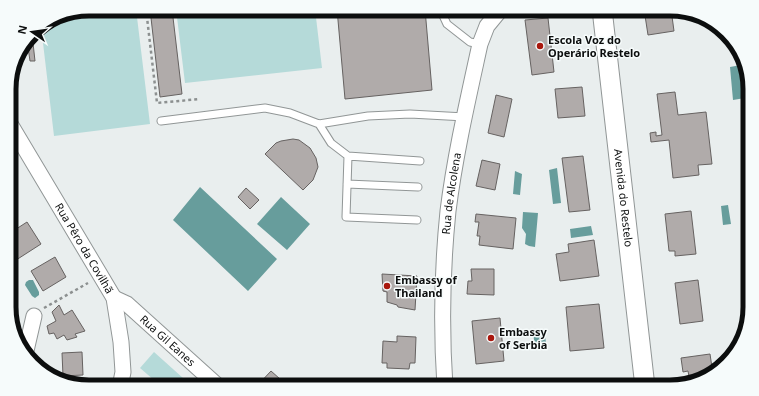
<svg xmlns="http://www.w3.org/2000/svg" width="759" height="396" font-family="'Noto Sans',sans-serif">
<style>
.green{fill:#b5dad9}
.water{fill:#679d9c}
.building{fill:#b0abaa;stroke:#666261}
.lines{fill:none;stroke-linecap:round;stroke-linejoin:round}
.service-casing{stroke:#919696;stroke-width:9}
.minor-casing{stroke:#919696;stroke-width:17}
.tertiary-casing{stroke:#919696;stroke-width:21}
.path{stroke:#8c9090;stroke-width:2.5;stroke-dasharray:3 3;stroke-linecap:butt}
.service{stroke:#fff;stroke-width:7}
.minor{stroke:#fff;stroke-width:15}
.tertiary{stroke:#fff;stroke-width:19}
.poi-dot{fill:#a9170d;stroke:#f6fbfb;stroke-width:1.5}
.labels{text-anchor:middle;stroke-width:3;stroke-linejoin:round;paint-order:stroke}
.poi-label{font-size:11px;font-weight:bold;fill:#0c0e0e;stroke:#f6fbfb;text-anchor:start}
.street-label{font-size:11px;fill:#0c0e0e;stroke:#f6fbfb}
.rim{fill:none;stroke:#0c0e0e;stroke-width:5}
</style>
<rect width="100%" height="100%" fill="#e9eeee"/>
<path class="green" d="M 89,9 L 136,9 L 150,124 L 54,136 L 41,26 L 58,15 Z
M 176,9 L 315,9 L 322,68 L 185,83 Z
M 154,352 L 193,387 L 162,387 L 140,368 Z"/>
<path class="water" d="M 741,65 L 745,98 L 733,100 L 730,67 Z
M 557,168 L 561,203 L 553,204 L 549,170 Z
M 515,171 L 522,174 L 520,195 L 513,194 Z
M 200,187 L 277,259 L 248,291 L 173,220 Z
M 281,197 L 310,224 L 287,250 L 257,224 Z
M 728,205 L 731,224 L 723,225 L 721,206 Z
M 523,212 L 538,213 L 535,247 L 529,246 L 525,244 L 526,234 L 522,228 Z
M 591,226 L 593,235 L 571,238 L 570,229 Z
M 29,280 L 33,280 L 39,292 L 39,295 L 35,298 L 32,296 L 25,285 L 26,282 Z
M 544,331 L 547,348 L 539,349 L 534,340 L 533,332 Z"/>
<path class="building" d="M 150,9 L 172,9 L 182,94 L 160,97 Z
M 337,9 L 425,9 L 432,90 L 345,99 Z
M 644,9 L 671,9 L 674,31 L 648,35 Z
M 548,18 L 554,72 L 532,75 L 525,20 Z
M 32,34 L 35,61 L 30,61 L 27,40 Z
M 582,87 L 585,116 L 558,118 L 555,89 Z
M 675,92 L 678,115 L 706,112 L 712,164 L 698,165 L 699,175 L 673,178 L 669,140 L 651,142 L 650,133 L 656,132 L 656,136 L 662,135 L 657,94 Z
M 496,95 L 512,99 L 504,137 L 488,133 Z
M 293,139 L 299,140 L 310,148 L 316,158 L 318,167 L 313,180 L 303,190 L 265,154 L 276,143 L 281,141 Z
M 583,156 L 590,210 L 569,212 L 562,158 Z
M 482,160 L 500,164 L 495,190 L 476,186 Z
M 246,188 L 259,200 L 250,209 L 238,197 Z
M 9,193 L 17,206 L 9,211 Z
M 691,211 L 696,254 L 675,256 L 675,251 L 669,251 L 665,214 Z
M 476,214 L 516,218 L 513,249 L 479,245 L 480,236 L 477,236 L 479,222 L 475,222 Z
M 27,222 L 41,244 L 13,262 L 10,256 L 10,248 L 12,246 L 10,241 L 10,233 Z
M 594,240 L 599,276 L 560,281 L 556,254 L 569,252 L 568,244 Z
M 55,257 L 66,277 L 43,291 L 31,271 Z
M 471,269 L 494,269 L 494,295 L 467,294 L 468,281 L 472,281 Z
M 382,274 L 417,276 L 415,310 L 398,307 L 397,305 L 387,302 L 387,292 L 383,291 Z
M 698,280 L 703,321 L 680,324 L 675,283 Z
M 599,304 L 604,348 L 570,351 L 566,307 Z
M 59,305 L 64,315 L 72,310 L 85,331 L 75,334 L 77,337 L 67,340 L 64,335 L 57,339 L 54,333 L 49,334 L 47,326 L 56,321 L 52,312 Z
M 500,318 L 504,361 L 476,364 L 472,321 Z
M 397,336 L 416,337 L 415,363 L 410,363 L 409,369 L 387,368 L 387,363 L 382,363 L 383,341 L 397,342 Z
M 82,352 L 83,375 L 63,376 L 62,353 Z
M 710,354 L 713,374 L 690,382 L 688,371 L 683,372 L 681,358 Z
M 271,371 L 280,379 L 275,385 L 276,387 L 256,387 Z
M 607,381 L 607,387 L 571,387 L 571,384 Z"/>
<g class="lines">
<defs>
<path id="service" d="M 440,9 L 447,24 L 470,42 L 480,44
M 161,121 L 265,108 L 290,113 L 319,124 L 368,116 L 410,114 L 465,117
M 319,124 L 331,143 L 348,156 L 346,217 L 417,220
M 348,156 L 420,161
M 347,184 L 418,187"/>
<g id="minor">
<path id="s1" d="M 9,122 L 114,298 L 121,342 L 123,372 L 120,387"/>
<path id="s2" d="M 114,298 L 127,304 L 219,387"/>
<path d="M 25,355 L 34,316"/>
<path id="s3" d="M 445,387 C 441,328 442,270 448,211 C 455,155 468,99 480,44 L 487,26 L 501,9"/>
</g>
<g id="tertiary">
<path id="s4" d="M 602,9 L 645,387"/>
</g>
</defs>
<use href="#service" class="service-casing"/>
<use href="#minor" class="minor-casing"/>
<use href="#tertiary" class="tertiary-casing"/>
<path class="path" d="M 146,9 L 157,103 L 200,99
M 44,308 L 88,283"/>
<use href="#service" class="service"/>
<use href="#minor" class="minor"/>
<use href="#tertiary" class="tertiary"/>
</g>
<g class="poi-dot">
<circle cx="540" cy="46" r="4"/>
<circle cx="387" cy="286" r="4"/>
<circle cx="491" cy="338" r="4"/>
</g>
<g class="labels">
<g class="poi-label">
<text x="548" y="44">Escola Voz do<tspan x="548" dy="13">Operário Restelo</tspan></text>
<text x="395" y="284">Embassy of<tspan x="395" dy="13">Thailand</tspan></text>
<text x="499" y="336">Embassy<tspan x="499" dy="13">of Serbia</tspan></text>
</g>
<g class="street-label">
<text dy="4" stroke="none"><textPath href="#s3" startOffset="194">Rua de Alcolena</textPath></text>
<text dy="4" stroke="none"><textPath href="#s4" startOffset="190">Avenida do Restelo</textPath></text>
<text dy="4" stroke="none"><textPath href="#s1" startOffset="147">Rua Pêro da Covilhã</textPath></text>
<text dy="4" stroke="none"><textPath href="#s2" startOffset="69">Rua Gil Eanes</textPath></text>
</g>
</g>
<path d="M0 0H759V396H0ZM89 16H670A73 73 0 0 1 743 89V307A73 73 0 0 1 670 380H89A73 73 0 0 1 16 307V89A73 73 0 0 1 89 16Z" fill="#f6fbfb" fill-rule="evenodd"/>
<path class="rim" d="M89 16H670A73 73 0 0 1 743 89V307A73 73 0 0 1 670 380H89A73 73 0 0 1 16 307V89A73 73 0 0 1 89 16Z"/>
<g transform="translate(32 32) rotate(283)" stroke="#f6fbfb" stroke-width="3" paint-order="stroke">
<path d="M0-3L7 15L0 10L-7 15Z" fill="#0c0e0e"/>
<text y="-6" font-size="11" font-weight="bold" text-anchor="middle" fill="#0c0e0e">N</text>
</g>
</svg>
